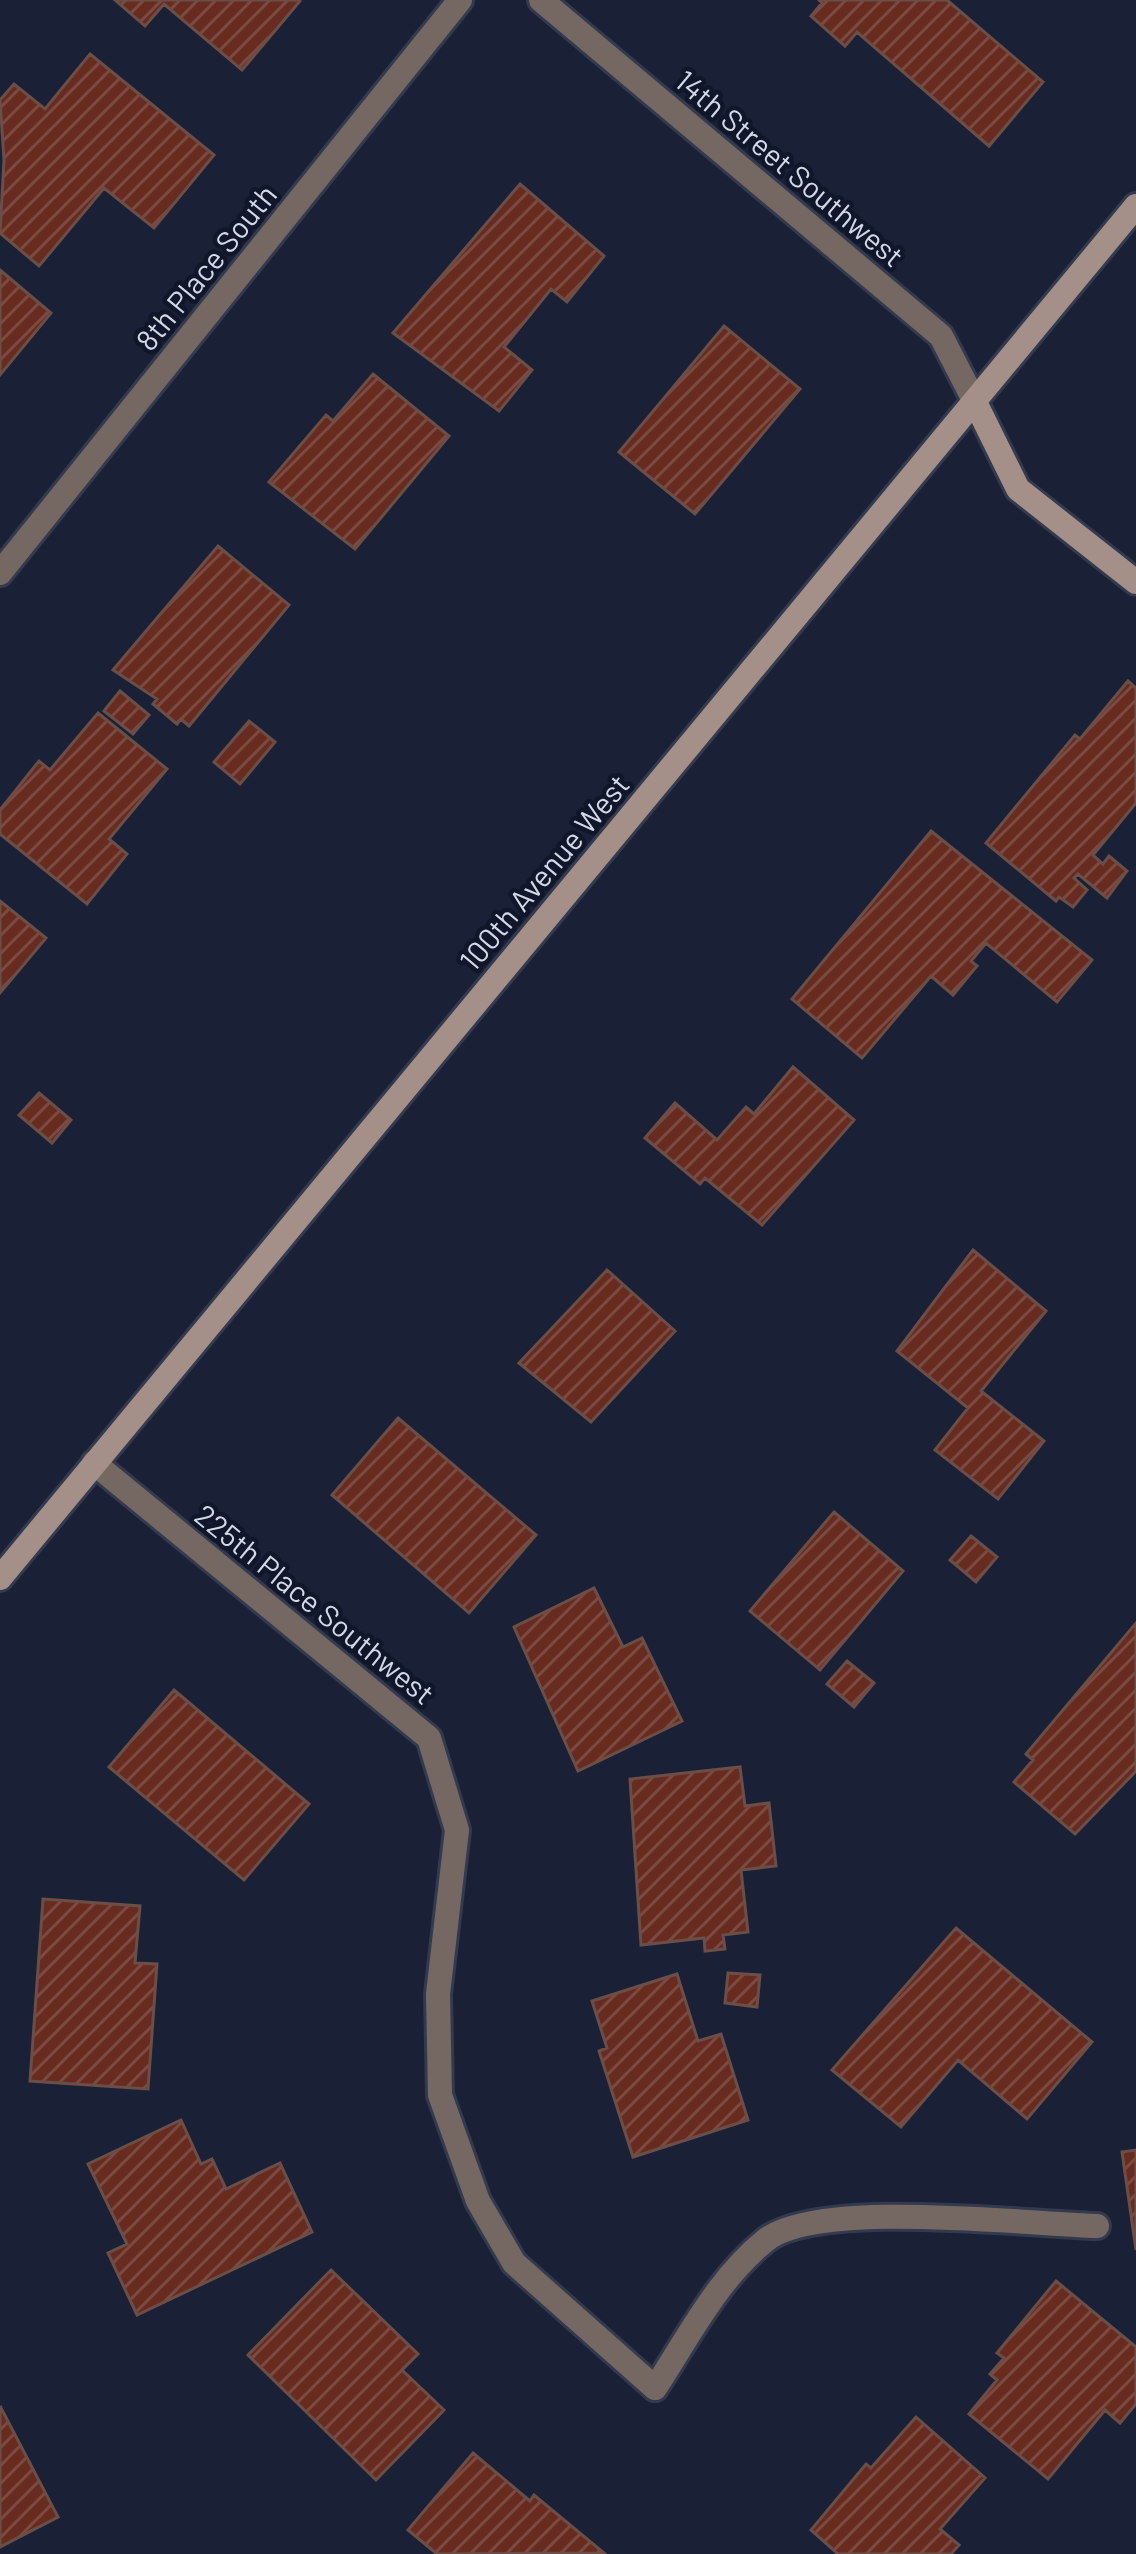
<svg xmlns="http://www.w3.org/2000/svg" width="1136" height="2554" font-family="Barlow,sans-serif">
<style>
.building{fill:url(#building-hatch);stroke:#6a4e47;stroke-width:3}
.lines{fill:none;stroke-linecap:round;stroke-linejoin:round}
.lane-casing{stroke:#343a4e;stroke-width:30}
.street-casing{stroke:#343a4e;stroke-width:30}
.secondary-casing{stroke:#343a4e;stroke-width:30}
.lane{stroke:#756863;stroke-width:24}
.street{stroke:#756863;stroke-width:24}
.secondary{stroke:#a59089;stroke-width:24}
.labels{text-anchor:middle;stroke-width:9;stroke-linejoin:round;paint-order:stroke}
.street-label{font-size:30px;fill:#d3d9e7;stroke:#11172b}
</style>
<defs>
<pattern id="building-hatch" width="6" height="6" patternUnits="userSpaceOnUse" patternTransform="scale(3)"><rect width="6" height="6" fill="#672c1f"/><path d="M-1 1l2-2M0 6l6-6M5 7l2-2" fill="none" stroke="#7c4a40"/></pattern>
</defs>
<rect width="100%" height="100%" fill="#1a2035"/>
<path class="building" d="M 115,0 L 300,0 L 300,1 L 242,70 L 164,4 L 145,26 Z
M 819,0 L 947,0 L 1043,82 L 989,146 L 857,32 L 845,46 L 811,16 L 822,3 Z
M 90,54 L 214,155 L 154,228 L 104,188 L 39,266 L 0,233 L 4,160 L 0,100 L 14,84 L 45,109 Z
M 520,184 L 604,256 L 567,302 L 551,289 L 504,347 L 532,370 L 499,411 L 393,333 Z
M 0,270 L 51,313 L 0,375 Z
M 724,326 L 800,389 L 695,514 L 619,452 Z
M 373,374 L 449,436 L 355,549 L 269,482 L 326,415 L 333,421 Z
M 218,546 L 289,605 L 189,726 L 181,719 L 177,724 L 153,704 L 157,699 L 113,670 Z
M 1128,681 L 1136,688 L 1136,803 L 1093,855 L 1103,864 L 1109,856 L 1127,871 L 1107,898 L 1078,874 L 1074,878 L 1087,890 L 1073,907 L 1059,897 L 1056,901 L 986,843 L 1075,735 L 1080,739 Z
M 120,691 L 149,715 L 133,734 L 104,711 Z
M 98,713 L 167,769 L 109,839 L 127,854 L 87,904 L 0,834 L 0,810 L 39,761 L 50,770 Z
M 249,721 L 275,742 L 240,784 L 214,762 Z
M 931,831 L 1092,960 L 1057,1002 L 986,943 L 971,961 L 977,966 L 953,995 L 931,976 L 862,1058 L 792,999 Z
M 0,901 L 46,938 L 0,993 Z
M 793,1067 L 854,1120 L 762,1225 L 705,1178 L 700,1184 L 645,1138 L 675,1103 L 717,1140 L 746,1107 L 754,1114 Z
M 39,1093 L 71,1120 L 52,1143 L 19,1115 Z
M 973,1250 L 1046,1311 L 981,1391 L 1044,1441 L 998,1499 L 935,1450 L 968,1408 L 897,1351 Z
M 607,1270 L 675,1331 L 591,1422 L 519,1363 Z
M 398,1418 L 536,1535 L 469,1613 L 332,1495 Z
M 834,1512 L 903,1571 L 820,1670 L 750,1611 Z
M 971,1536 L 997,1557 L 976,1582 L 950,1560 Z
M 594,1588 L 623,1647 L 642,1638 L 682,1721 L 578,1771 L 514,1627 Z
M 1136,1623 L 1136,1771 L 1075,1834 L 1014,1782 L 1033,1760 L 1026,1754 Z
M 847,1661 L 874,1683 L 854,1707 L 827,1684 Z
M 174,1690 L 309,1804 L 244,1880 L 109,1767 Z
M 740,1767 L 745,1806 L 769,1803 L 776,1866 L 741,1870 L 748,1932 L 723,1935 L 725,1949 L 705,1951 L 704,1938 L 641,1945 L 630,1779 Z
M 43,1899 L 140,1906 L 135,1963 L 157,1964 L 148,2089 L 30,2081 Z
M 956,1928 L 1092,2042 L 1027,2119 L 958,2060 L 901,2127 L 832,2070 Z
M 728,1973 L 760,1975 L 757,2007 L 725,2003 Z
M 677,1974 L 698,2041 L 721,2034 L 748,2120 L 633,2157 L 599,2051 L 607,2048 L 592,2001 Z
M 181,2120 L 201,2164 L 212,2159 L 226,2189 L 280,2163 L 312,2232 L 137,2315 L 108,2253 L 127,2244 L 88,2164 Z
M 1136,2150 L 1136,2250 L 1122,2152 Z
M 331,2270 L 418,2354 L 402,2370 L 444,2410 L 376,2480 L 248,2355 Z
M 1056,2281 L 1136,2347 L 1136,2404 L 1120,2423 L 1105,2410 L 1048,2479 L 969,2414 L 997,2380 L 990,2374 L 1004,2358 L 997,2353 Z
M 0,2406 L 58,2517 L 0,2547 Z
M 916,2417 L 985,2478 L 940,2529 L 959,2545 L 951,2554 L 838,2554 L 811,2530 L 866,2464 L 871,2468 Z
M 473,2453 L 530,2501 L 534,2495 L 604,2553 L 437,2554 L 408,2530 Z"/>
<g class="lines">
<defs>
<path id="lane" d="M 655,2388 C 688,2338 718,2278 766,2240 C 819,2199 1025,2224 1097,2226"/>
<path id="street" d="M 541,0 L 941,336 L 975,402
M 0,573 L 460,0
M 94,1463 L 429,1738 L 457,1830 L 438,1994 L 440,2095 L 478,2201 L 514,2263 L 655,2388"/>
<path id="secondary" d="M 975,402 L 1018,489 L 1136,582
M 0,1578 L 1136,206"/>
</defs>
<use href="#lane" class="lane-casing"/>
<use href="#street" class="street-casing"/>
<use href="#secondary" class="secondary-casing"/>
<use href="#lane" class="lane"/>
<use href="#street" class="street"/>
<use href="#secondary" class="secondary"/>
</g>
<g class="labels">
<g class="street-label">
<text transform="translate(789 169) rotate(40)" y="10">14th Street Southwest</text>
<text transform="translate(207 268) rotate(-51)" y="10">8th Place South</text>
<text transform="translate(545 873) rotate(-50)" y="10">100th Avenue West</text>
<text transform="translate(314 1605) rotate(39)" y="10">225th Place Southwest</text>
</g>
</g>
</svg>
